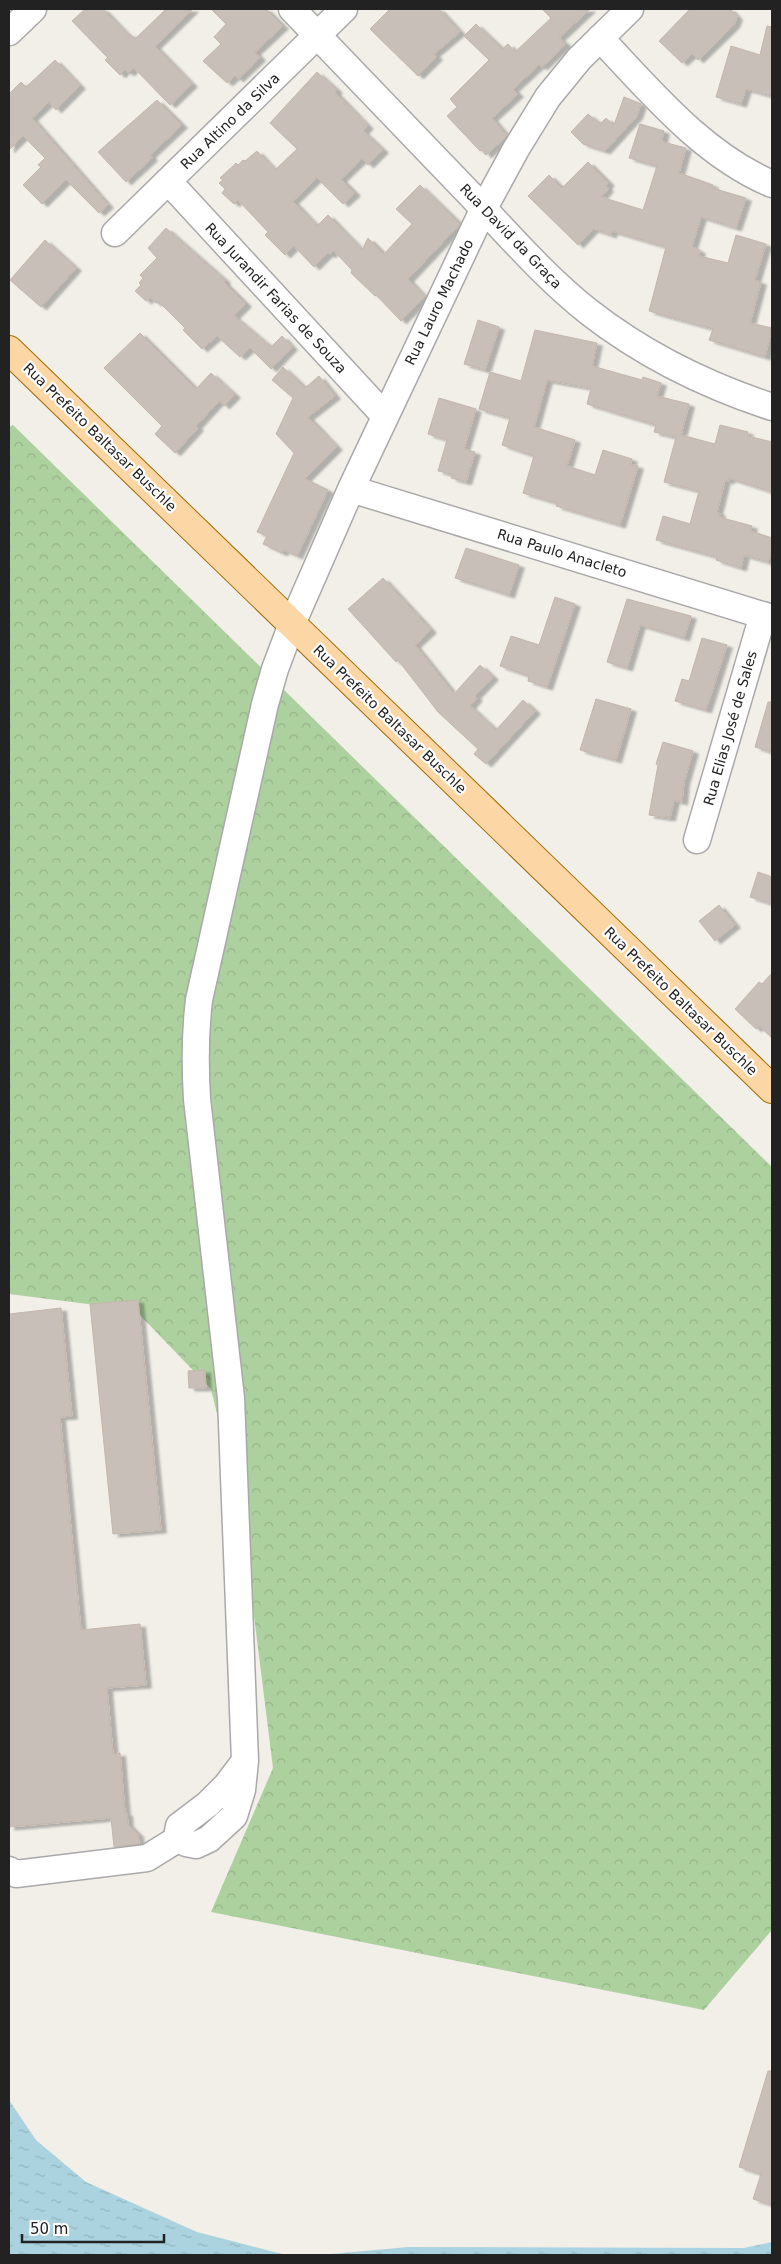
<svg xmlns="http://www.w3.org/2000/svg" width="781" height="2264" font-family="'DejaVu Sans',sans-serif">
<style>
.forest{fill:url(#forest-crowns)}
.water{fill:url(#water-ripples)}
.building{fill:#c7bfb8;stroke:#c4b6ab;filter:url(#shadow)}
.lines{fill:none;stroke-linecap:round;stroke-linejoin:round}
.minor-casing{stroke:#a9a9a9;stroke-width:29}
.major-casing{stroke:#a06b00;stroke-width:30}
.minor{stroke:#fff;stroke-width:26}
.major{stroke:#fcd6a4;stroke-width:28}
.labels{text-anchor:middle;stroke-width:4.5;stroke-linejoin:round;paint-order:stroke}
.street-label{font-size:14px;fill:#222;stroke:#fff}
</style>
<defs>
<pattern id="forest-crowns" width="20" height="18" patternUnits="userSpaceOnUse" patternTransform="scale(1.25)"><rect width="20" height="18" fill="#add19e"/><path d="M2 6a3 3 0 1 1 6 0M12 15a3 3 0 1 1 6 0" fill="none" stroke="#95b388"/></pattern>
<pattern id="water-ripples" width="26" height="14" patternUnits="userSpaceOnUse" patternTransform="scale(1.25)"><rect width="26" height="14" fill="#aad3df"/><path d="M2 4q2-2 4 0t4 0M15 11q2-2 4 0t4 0" fill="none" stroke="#92b5bf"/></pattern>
<filter id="shadow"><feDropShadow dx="5.5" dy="3" stdDeviation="1" flood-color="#0004"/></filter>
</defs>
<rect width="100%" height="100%" fill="#f2efe9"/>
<path class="forest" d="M 13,425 L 772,1167 L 772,1930 L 704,2010 L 211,1912 L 273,1768 L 241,1512 L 211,1389 L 135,1310 L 9,1294 L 9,427 Z"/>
<path class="water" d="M 9,2100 L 36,2140 L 86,2182 L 197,2232 L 286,2255 L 9,2255 Z
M 772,2242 L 772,2255 L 320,2255 L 408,2247 L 744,2248 Z"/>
<path class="building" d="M 85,9 L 103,9 L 128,35 L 130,34 L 135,39 L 166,9 L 193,9 L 155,46 L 192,84 L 170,105 L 134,68 L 129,73 L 125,70 L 120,75 L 105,60 L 108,58 L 72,21 Z
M 211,9 L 266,9 L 283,26 L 255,52 L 260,58 L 238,79 L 235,76 L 227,83 L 203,61 L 221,44 L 214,37 L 226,24 Z
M 390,9 L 439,9 L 460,32 L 434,54 L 437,57 L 418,76 L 370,29 Z
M 542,9 L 590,9 L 559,38 L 566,44 L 542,67 L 539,65 L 513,89 L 518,94 L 492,118 L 507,136 L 486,155 L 482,150 L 480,151 L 447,116 L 457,107 L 450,99 L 489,60 L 464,36 L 476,24 L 502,49 L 508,44 L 515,52 L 551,18 Z
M 690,9 L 730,9 L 737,17 L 734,25 L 698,60 L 692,54 L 682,63 L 659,41 Z
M 767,26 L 772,27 L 772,96 L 746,89 L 741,104 L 716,97 L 731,46 L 760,55 Z
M 55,60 L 80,86 L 56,110 L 49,102 L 32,118 L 108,205 L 99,213 L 66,180 L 42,204 L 23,185 L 41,167 L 38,165 L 45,158 L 23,136 L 9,150 L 9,94 L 21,82 L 26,87 Z
M 317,72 L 337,90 L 335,92 L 368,126 L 363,131 L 383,150 L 368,165 L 362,159 L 341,179 L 355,193 L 343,204 L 317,178 L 293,201 L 317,226 L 328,215 L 362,250 L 368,238 L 384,254 L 412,224 L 396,209 L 420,185 L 460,224 L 408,279 L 425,297 L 401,321 L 376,295 L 375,296 L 351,273 L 352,270 L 334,251 L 330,255 L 328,253 L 314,267 L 294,246 L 285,255 L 265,235 L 268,232 L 238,200 L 234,204 L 222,193 L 225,189 L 219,183 L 223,180 L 220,178 L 236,163 L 238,165 L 243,160 L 245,161 L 257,151 L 275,170 L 297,149 L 270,123 Z
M 624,97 L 641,104 L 637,116 L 605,151 L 583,144 L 571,132 L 588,114 L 600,124 L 606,118 L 614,125 Z
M 157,100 L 182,125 L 150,155 L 152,158 L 126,182 L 98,152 Z
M 640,124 L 664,131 L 662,139 L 663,142 L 686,148 L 679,173 L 713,185 L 712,188 L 746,198 L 736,228 L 701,217 L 692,246 L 700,251 L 699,256 L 728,263 L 736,235 L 766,244 L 755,280 L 761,282 L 750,323 L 772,328 L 765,357 L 709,340 L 713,329 L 649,311 L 666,247 L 612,231 L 611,235 L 593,229 L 578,245 L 528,196 L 549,175 L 562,188 L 588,162 L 609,183 L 606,186 L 608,189 L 601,197 L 643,210 L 657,166 L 629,158 Z
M 166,228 L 225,280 L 224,282 L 246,304 L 234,316 L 271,347 L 282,336 L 292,347 L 271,369 L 250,348 L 240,357 L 217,336 L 202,349 L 183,330 L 185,328 L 158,301 L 156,303 L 150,298 L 146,301 L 135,291 L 141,285 L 139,283 L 143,278 L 140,275 L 157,258 L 148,248 Z
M 45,240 L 76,268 L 41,307 L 10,280 Z
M 478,320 L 499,327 L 485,370 L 464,364 Z
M 535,330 L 597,343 L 592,366 L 642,380 L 643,377 L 661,383 L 657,396 L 689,404 L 681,435 L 715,444 L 720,425 L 748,432 L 747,436 L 772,442 L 772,492 L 729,478 L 729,481 L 725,480 L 717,512 L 720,513 L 719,517 L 752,526 L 751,531 L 772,538 L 772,548 L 768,562 L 744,555 L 741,568 L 716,560 L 717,557 L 656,540 L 663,516 L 690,524 L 699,491 L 664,482 L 676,437 L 654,432 L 656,425 L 587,404 L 591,388 L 547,380 L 534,427 L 575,440 L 567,466 L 595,475 L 603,450 L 632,459 L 630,464 L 638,466 L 620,525 L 556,506 L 557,503 L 523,493 L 534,456 L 502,445 L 510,418 L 479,409 L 490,372 L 521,381 Z
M 140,333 L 196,389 L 211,373 L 235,395 L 224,406 L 219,401 L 196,426 L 198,428 L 175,453 L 155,434 L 162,426 L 104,368 Z
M 283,367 L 305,388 L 319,376 L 335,396 L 308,417 L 337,447 L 305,479 L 328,490 L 297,556 L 284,550 L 282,553 L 263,544 L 267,536 L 257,532 L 294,453 L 276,434 L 293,398 L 272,380 Z
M 439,398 L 476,409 L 464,449 L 475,452 L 466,482 L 451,478 L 452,474 L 438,471 L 447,440 L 428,434 Z
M 466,548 L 519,565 L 509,595 L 455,578 Z
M 383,578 L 431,630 L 415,645 L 454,694 L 480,665 L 493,677 L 475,696 L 477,698 L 470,706 L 496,730 L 523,700 L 535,711 L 486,764 L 474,754 L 478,749 L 438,712 L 398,660 L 396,662 L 348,609 Z
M 555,597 L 575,604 L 547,687 L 528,681 L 529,676 L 500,666 L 511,636 L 539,645 Z
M 627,599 L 691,616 L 684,638 L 640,625 L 627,668 L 607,662 Z
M 702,638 L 727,645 L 706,710 L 675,701 L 682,679 L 689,681 Z
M 596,699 L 631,709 L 616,760 L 580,750 Z
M 768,702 L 772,702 L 772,752 L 755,747 Z
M 663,742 L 693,751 L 684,782 L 682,802 L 674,800 L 670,818 L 649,815 L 658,765 L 656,764 Z
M 758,872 L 772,877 L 772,904 L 750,897 Z
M 719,905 L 735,925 L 715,941 L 699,921 Z
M 772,973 L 772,1038 L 759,1026 L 756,1029 L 735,1009 L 759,982 L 762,984 Z
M 138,1300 L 161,1530 L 113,1534 L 90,1304 Z
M 61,1308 L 72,1416 L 60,1417 L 81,1630 L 140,1624 L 146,1685 L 107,1688 L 113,1754 L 120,1753 L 125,1813 L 127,1813 L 128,1824 L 138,1834 L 139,1844 L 114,1847 L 111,1818 L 9,1827 L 9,1314 Z
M 205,1370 L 206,1388 L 189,1388 L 188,1371 Z
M 768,2071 L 772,2071 L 772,2205 L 753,2199 L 761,2174 L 739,2167 Z"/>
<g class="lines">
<defs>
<path id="minor" d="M 292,9 C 349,68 405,127 462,186 C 503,228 542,275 589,312 C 644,355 705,385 772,407
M 9,32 L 33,9
M 600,38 C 651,92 703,155 772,184
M 168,181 L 384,415
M 115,233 L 344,9
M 351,489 L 772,618
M 697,840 L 763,615
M 245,1761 L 226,1786 L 208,1804 L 179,1826 L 178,1831 L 186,1843 L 196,1845 L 209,1839 L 234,1816 L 242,1790 L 245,1761 L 231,1398 L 197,1099 C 195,1065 195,1033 199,1000 L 265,704 L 275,669 L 292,624 L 351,489 L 484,208 L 516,149 L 548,97 L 579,59 L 630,9
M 9,1870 L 16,1874 L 147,1858 L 181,1837"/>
<path id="major" d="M 9,350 L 772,1089"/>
</defs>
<use href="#minor" class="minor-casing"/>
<use href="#major" class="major-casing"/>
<use href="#minor" class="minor"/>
<use href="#major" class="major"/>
</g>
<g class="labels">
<g class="street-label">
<text transform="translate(230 121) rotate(-44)" y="5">Rua Altino da Silva</text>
<text transform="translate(511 236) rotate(46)" y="5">Rua David da Graça</text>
<text transform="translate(276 298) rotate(47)" y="5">Rua Jurandir Farias de Souza</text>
<text transform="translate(439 302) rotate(-64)" y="5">Rua Lauro Machado</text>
<text transform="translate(100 437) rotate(44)" y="5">Rua Prefeito Baltasar Buschle</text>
<text transform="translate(562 553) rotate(17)" y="5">Rua Paulo Anacleto</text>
<text transform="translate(390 719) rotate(44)" y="5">Rua Prefeito Baltasar Buschle</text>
<text transform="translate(730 728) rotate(-74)" y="5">Rua Elias José de Sales</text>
<text transform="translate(681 1001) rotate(44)" y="5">Rua Prefeito Baltasar Buschle</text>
</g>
</g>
<rect width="781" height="2264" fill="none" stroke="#222222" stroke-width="20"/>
<path d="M22 2234v8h142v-8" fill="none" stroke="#222222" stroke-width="2.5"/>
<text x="30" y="2234" font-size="15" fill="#222222" stroke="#ffffff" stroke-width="4" paint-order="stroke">50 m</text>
</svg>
